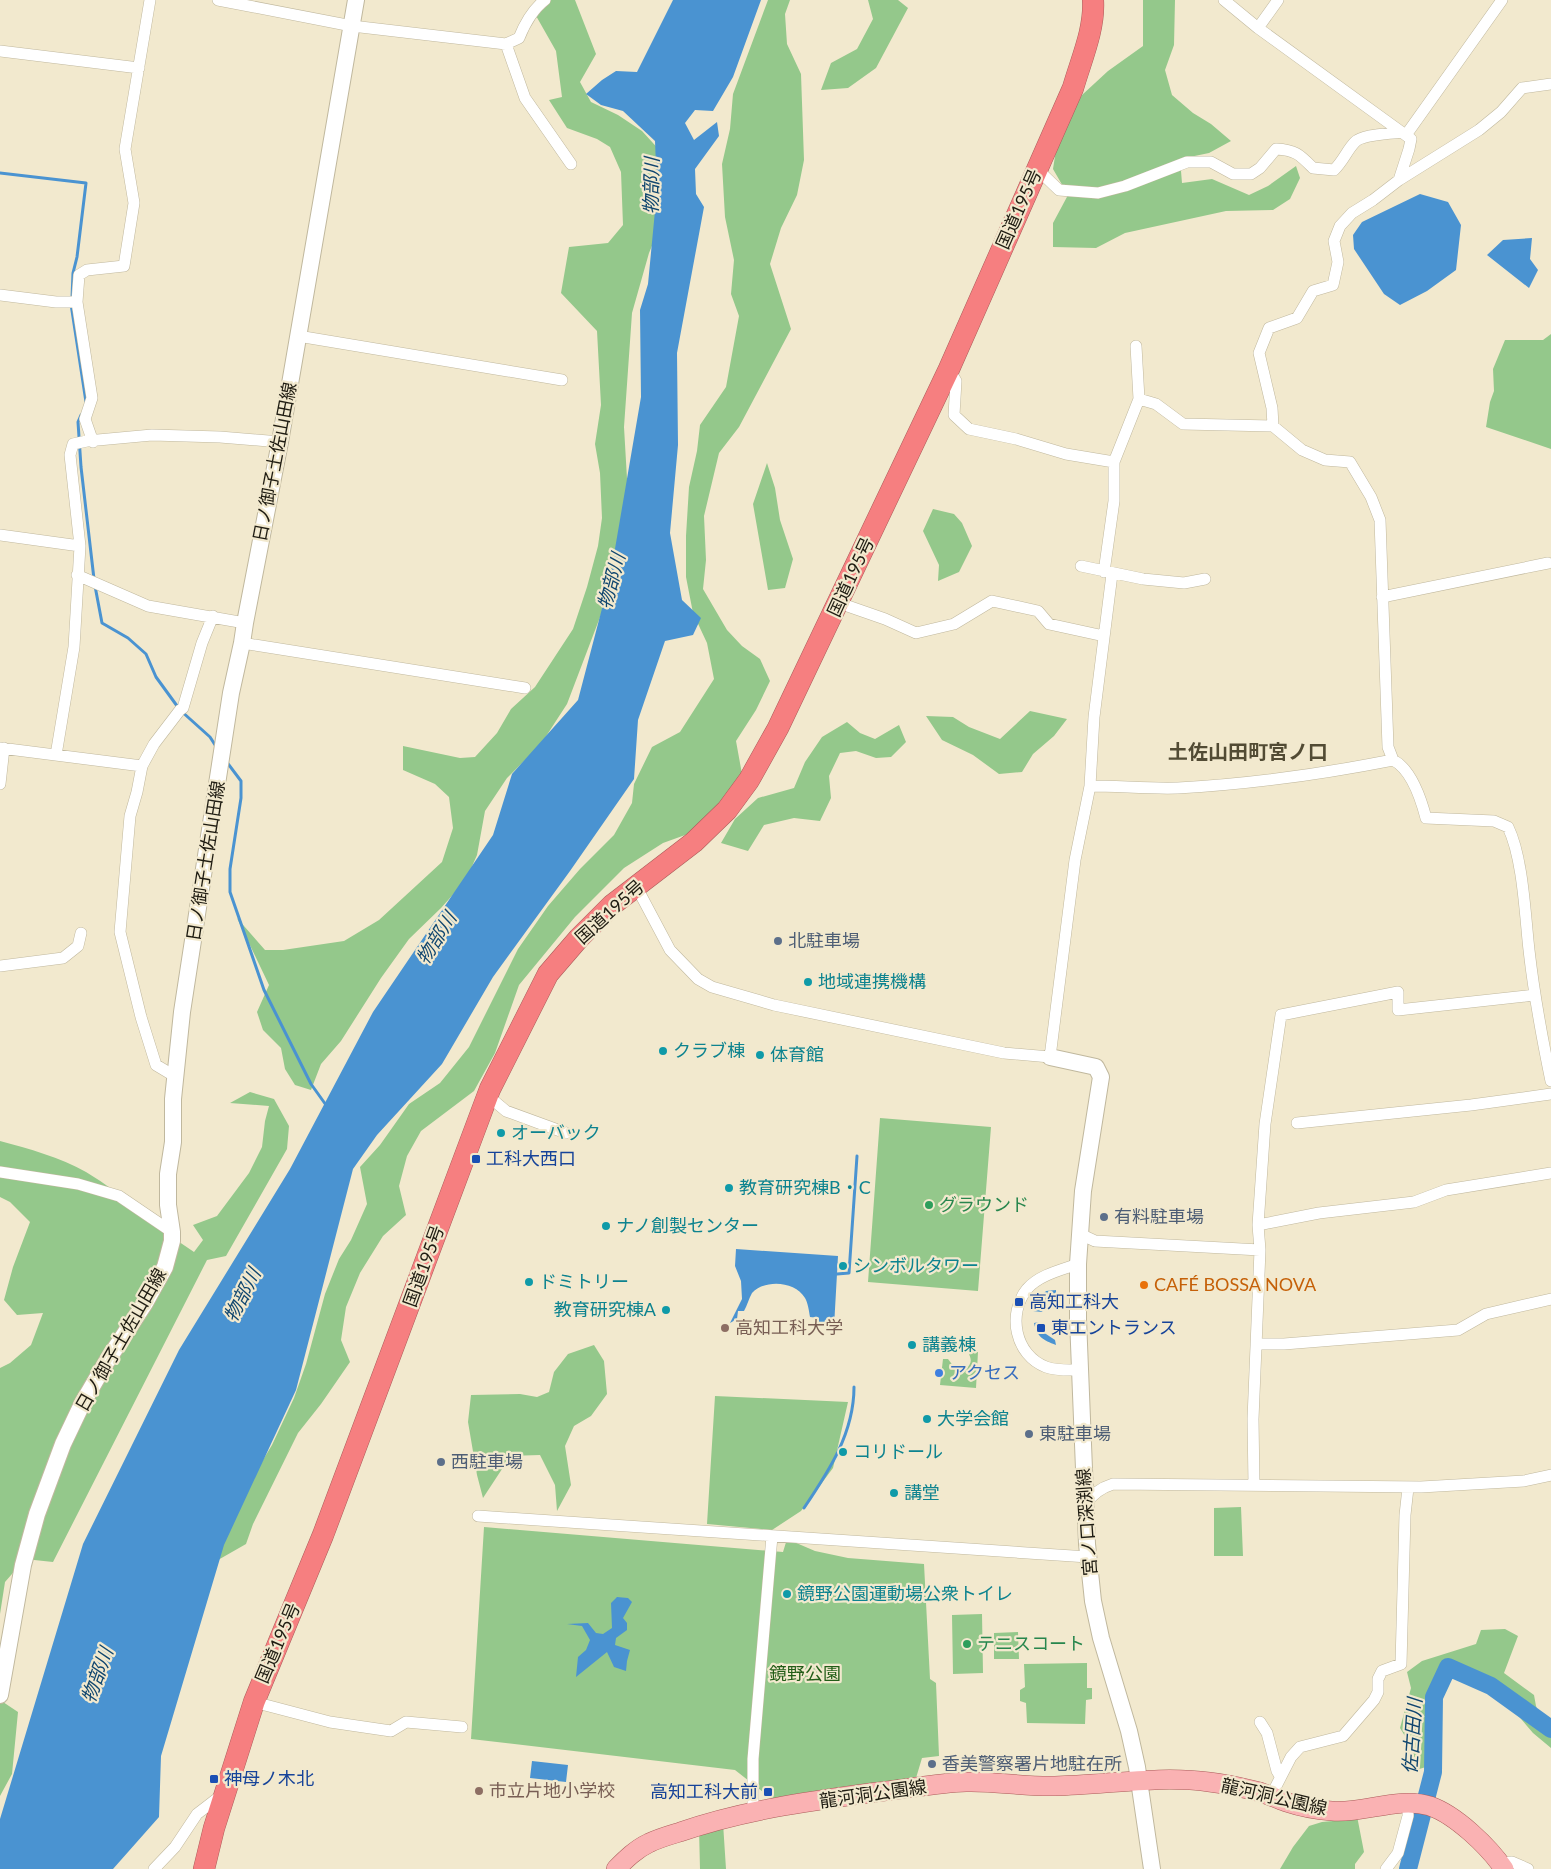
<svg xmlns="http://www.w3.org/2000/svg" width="1551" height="1869" font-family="Lato,'Noto Sans JP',sans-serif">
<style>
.green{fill:#94c88b}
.water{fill:#4a93d1}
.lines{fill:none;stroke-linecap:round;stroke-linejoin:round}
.stream{stroke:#4a93d1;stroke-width:3}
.river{stroke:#4a93d1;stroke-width:18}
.street-casing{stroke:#c0b89e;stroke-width:12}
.secondary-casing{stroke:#c0b89e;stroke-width:18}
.primary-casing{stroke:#ab5c5a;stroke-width:20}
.highway-casing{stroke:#ab5c5a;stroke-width:22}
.street{stroke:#fff;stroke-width:11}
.secondary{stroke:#fff;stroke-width:16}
.primary{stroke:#fab2b3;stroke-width:19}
.highway{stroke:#f67f80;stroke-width:21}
.service-dot{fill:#5c6f8a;stroke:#f2e9ce;stroke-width:2}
.culture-dot{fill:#0f9aa8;stroke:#f2e9ce;stroke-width:2}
.transit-dot{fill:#1a4fb4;stroke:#f2e9ce;stroke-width:2}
.leisure-dot{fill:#2e9e5b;stroke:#f2e9ce;stroke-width:2}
.food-dot{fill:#e8710a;stroke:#f2e9ce;stroke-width:2}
.education-dot{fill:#8d6e63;stroke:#f2e9ce;stroke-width:2}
.shop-dot{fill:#3f7fe0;stroke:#f2e9ce;stroke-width:2}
.labels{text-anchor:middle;stroke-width:4.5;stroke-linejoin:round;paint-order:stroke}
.street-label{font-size:18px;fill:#1f1c12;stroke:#f2e9ce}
.service-label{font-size:18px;fill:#4e5e75;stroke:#f2e9ce;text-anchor:start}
.culture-label{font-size:18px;fill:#0d838f;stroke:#f2e9ce;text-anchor:start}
.transit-label{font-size:18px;fill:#164399;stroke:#f2e9ce;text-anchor:start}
.leisure-label{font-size:18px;fill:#27864d;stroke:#f2e9ce;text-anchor:start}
.food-label{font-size:18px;fill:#c56008;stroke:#f2e9ce;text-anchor:start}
.education-label{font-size:18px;fill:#785e54;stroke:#f2e9ce;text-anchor:start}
.shop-label{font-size:18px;fill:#366cbe;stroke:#f2e9ce;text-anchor:start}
.park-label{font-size:18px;fill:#225d17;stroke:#f2e9ce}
.water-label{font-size:19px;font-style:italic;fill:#10466f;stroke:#f2e9ce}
.quarter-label{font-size:20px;font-weight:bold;fill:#524b34;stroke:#f2e9ce}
</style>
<rect width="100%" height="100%" fill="#f2e9ce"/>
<path class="green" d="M 540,0 L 575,0 L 596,54 L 580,82 L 591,102 L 618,115 L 642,131 L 663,154 L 656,236 L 649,253 L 632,313 L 624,427 L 629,513 L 605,604 L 567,704 L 541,744 L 507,778 L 485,811 L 477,855 L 466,880 L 441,908 L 409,939 L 381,978 L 341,1041 L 321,1064 L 311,1090 L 295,1085 L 285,1069 L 281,1048 L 263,1030 L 257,1012 L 269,985 L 237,918 L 265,950 L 283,950 L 344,941 L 379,920 L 442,862 L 453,828 L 449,797 L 435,784 L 403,770 L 403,746 L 460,758 L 475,757 L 497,733 L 511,709 L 535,687 L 573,629 L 587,587 L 598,546 L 602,518 L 600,473 L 595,444 L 601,405 L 597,331 L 561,293 L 569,247 L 608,243 L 623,225 L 621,172 L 610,147 L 597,139 L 567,128 L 549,100 L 562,97 L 556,51 L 535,14 Z
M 768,0 L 790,0 L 785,14 L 787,44 L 801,74 L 804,160 L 797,195 L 781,228 L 770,264 L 791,329 L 739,427 L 719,453 L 704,516 L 706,560 L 703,589 L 727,630 L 742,646 L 760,659 L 770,681 L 756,710 L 736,741 L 742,774 L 699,830 L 663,843 L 624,868 L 575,917 L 519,985 L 495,1053 L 474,1091 L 421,1131 L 407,1156 L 399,1186 L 406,1215 L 383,1236 L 360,1273 L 346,1307 L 341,1340 L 350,1362 L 321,1404 L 298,1433 L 253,1524 L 246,1544 L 218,1560 L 223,1532 L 249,1483 L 272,1445 L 294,1398 L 306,1364 L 325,1294 L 339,1259 L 351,1240 L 367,1204 L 360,1167 L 380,1145 L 409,1104 L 440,1083 L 469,1047 L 518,949 L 548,906 L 580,869 L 614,835 L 632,803 L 634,784 L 652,747 L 680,732 L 714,679 L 707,643 L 693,613 L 686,577 L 686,536 L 689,487 L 697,451 L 700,425 L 726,387 L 739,316 L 731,294 L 734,260 L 725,217 L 722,164 L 730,129 L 733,94 Z
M 868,0 L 898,0 L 908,8 L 876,68 L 848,88 L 821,90 L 831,63 L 857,49 L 873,19 Z
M 1143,0 L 1175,0 L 1174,45 L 1165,70 L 1172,95 L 1193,113 L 1211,124 L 1231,141 L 1209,153 L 1180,159 L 1182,183 L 1212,179 L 1249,195 L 1268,186 L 1296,166 L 1300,178 L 1290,199 L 1273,210 L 1226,211 L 1125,233 L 1096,248 L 1053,247 L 1053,223 L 1068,195 L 1053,169 L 1058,137 L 1082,95 L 1108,71 L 1143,46 Z
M 1551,334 L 1551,449 L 1486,427 L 1490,402 L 1494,391 L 1493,369 L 1505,340 L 1543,340 Z
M 767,463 L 775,488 L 780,520 L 793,559 L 785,588 L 768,590 L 753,504 Z
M 933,509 L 954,514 L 962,523 L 972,546 L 959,572 L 938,581 L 939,565 L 923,531 Z
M 1030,711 L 1067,719 L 1054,736 L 1033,754 L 1022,772 L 999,774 L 973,755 L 942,740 L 926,716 L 953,717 L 969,727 L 1000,739 Z
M 847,722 L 860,733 L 875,739 L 899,725 L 906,742 L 891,757 L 876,758 L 856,751 L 840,753 L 829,776 L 831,798 L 820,821 L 794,818 L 764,825 L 748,851 L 721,843 L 735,819 L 758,798 L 794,788 L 805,762 L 822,737 Z
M 250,1092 L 274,1099 L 289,1126 L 287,1149 L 226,1256 L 207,1260 L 53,1562 L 25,1559 L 5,1582 L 0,1614 L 0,1368 L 10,1363 L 31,1345 L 43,1313 L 17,1315 L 4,1300 L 13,1267 L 30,1222 L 10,1202 L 0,1197 L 0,1141 C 29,1149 60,1157 86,1172 C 125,1195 156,1228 194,1252 L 203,1240 L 193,1225 L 217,1216 L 249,1173 L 262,1147 L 265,1121 L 269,1106 L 230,1103 Z
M 880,1118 L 991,1127 L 978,1291 L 868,1282 Z
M 594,1345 L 604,1361 L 607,1394 L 591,1416 L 574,1426 L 565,1446 L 571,1485 L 557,1511 L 555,1485 L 540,1455 L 508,1456 L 504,1466 L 483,1498 L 477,1475 L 468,1422 L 471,1395 L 520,1394 L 537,1397 L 549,1392 L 554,1372 L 568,1354 Z
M 968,1352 L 978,1352 L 976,1388 L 940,1385 L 943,1359 L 948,1359 L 954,1367 L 966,1369 C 972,1363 972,1360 968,1352 Z
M 715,1396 L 848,1402 L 833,1468 L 801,1511 L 772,1530 L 707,1524 Z
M 1241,1507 L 1243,1556 L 1214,1556 L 1214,1508 Z
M 484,1527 L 783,1552 L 787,1539 L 815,1551 L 848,1558 L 924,1564 L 930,1679 L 936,1683 L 939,1756 L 922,1758 L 916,1778 L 772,1799 L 735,1770 L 471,1739 Z
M 982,1614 L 983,1673 L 953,1674 L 952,1615 Z
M 1505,1629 L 1518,1636 L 1504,1673 L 1534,1695 L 1536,1706 L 1542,1722 L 1551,1735 L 1551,1748 L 1533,1733 L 1504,1699 L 1482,1683 L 1462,1673 L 1445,1673 C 1431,1698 1425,1729 1433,1757 L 1426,1767 L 1416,1770 L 1411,1746 L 1400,1728 L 1411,1688 L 1407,1672 L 1422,1661 L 1476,1644 L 1481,1630 Z
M 1018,1632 L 1019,1659 L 994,1659 L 994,1633 Z
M 1087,1663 L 1087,1688 L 1092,1688 L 1092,1699 L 1086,1700 L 1085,1724 L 1027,1723 L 1026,1703 L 1020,1701 L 1020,1690 L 1025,1687 L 1024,1664 Z
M 0,1700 L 18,1712 L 12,1774 L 0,1796 Z
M 1357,1816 L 1364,1852 L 1355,1864 L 1355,1869 L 1280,1869 L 1293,1847 L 1309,1826 L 1322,1822 L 1343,1820 Z
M 723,1823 L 726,1869 L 700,1869 L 699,1828 Z"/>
<path class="water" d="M 673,0 L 761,0 L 733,77 L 713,111 L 695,110 L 685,123 L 694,140 L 717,122 L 719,136 L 695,169 L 696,194 L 704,207 L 677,353 L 678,445 L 670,533 L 682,600 L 701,618 L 693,635 L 665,641 L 638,720 L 634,779 L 570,871 L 493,977 L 442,1064 L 377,1135 L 353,1169 L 296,1390 L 224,1545 L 161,1756 L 159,1817 L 113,1869 L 0,1869 L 0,1819 L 83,1544 L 179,1350 L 290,1169 L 373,1012 L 493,835 L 512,774 L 578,700 L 610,578 L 641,397 L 640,310 L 648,284 L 657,190 L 655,141 L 623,111 L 601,105 L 586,94 L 602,80 L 616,71 L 637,72 Z
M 1420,194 L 1448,202 L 1461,225 L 1456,270 L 1427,291 L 1400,305 L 1384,294 L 1354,249 L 1353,235 L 1362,222 Z
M 1532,238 L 1530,259 L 1538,270 L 1529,288 L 1487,255 L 1503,240 Z
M 736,1249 L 838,1256 L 834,1327 L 819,1322 L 819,1318 L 810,1317 C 809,1311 808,1303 805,1298 C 795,1281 765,1279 752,1293 C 749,1298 747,1306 744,1311 L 738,1311 L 737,1319 L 730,1323 L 742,1299 L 741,1281 L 735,1266 Z
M 1056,1290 L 1056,1294 L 1047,1302 L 1042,1312 L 1033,1311 L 1038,1300 L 1046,1291 Z
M 1039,1322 L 1043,1332 L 1055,1340 L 1056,1345 C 1043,1340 1037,1337 1034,1323 Z
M 617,1597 L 628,1598 L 632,1602 L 623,1618 L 627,1623 L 627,1630 L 616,1638 L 615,1645 L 630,1650 L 627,1661 L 626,1671 L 614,1667 L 607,1652 L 576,1677 L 578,1657 L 586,1650 L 590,1640 L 582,1626 L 567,1624 L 588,1623 L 596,1633 L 603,1634 L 612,1628 L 611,1603 Z
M 532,1761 L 568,1765 L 566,1782 L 530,1778 Z"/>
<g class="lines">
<path class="stream" d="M 0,173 L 86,183 L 77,257 L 73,273 L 72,298
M 71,304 L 86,402
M 81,415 L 78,422 L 81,467 L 94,579
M 95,586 L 102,623 L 128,638 L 146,654 L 156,677 L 180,710 L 210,737 L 217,748
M 226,761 L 241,781 L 241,798 L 230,869 L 230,892 L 264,990 L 311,1084 L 326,1105
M 837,1274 L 849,1273 L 857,1156
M 804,1508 C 829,1471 854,1433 854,1387"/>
<path class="river" d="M 1408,1869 L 1433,1772 L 1434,1697 L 1448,1667 L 1491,1686 L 1551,1729"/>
<defs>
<path id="street" d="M 218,0 L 352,26 L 506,44 L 519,38 C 525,23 532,10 545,0
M 1224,0 L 1258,28 L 1411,139 L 1409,149 L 1399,180
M 1258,28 L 1278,0
M 506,44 L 525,98 L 571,164
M 0,51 L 139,68
M 1406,135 L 1502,0
M 1036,168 L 1059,190 L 1098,193 L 1125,186 L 1187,162 L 1211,162 L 1233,174 L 1251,174 L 1260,168 L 1276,149 C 1296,150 1300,155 1313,168 L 1334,170 C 1344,160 1347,150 1355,142 C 1363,134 1390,134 1401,132
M 0,295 L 56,302 L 77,302
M 298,336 L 562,380
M 949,369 L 956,381 L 954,415 L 969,429 L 1016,439 L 1066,454 L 1114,462
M 1139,399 L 1156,404 L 1183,424 L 1273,426 L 1302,450 L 1325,460 L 1350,462 L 1371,497 L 1380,520 L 1388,747 L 1393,760 C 1411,769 1421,799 1426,818 L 1494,821 L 1508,827 C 1523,858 1525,914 1529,950 C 1534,994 1542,1038 1551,1081
M 1273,426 L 1272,408 L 1259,353 L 1269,328 L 1297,318 L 1313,291 L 1333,285 L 1338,262 L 1334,241 L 1340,226 L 1352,213 L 1373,200 L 1399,180 L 1479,130 L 1501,112 L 1522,88 L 1551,84
M 93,442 L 85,419 L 92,398 L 77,302 L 79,275 L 87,270 L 124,266 L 134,203 L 125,149 L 150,0
M 0,535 L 80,546
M 1081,566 L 1143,579 L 1184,583 L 1205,579
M 1104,572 L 1114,501 L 1114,462 L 1139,399 L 1136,346
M 77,575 L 148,606 L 245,623
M 1382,597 L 1548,563
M 839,603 L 885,619 L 916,633 L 954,624 L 992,601 L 1038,611 L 1049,624 L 1104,636
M 242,643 L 525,688
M 0,748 L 142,766
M 56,755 L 74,647 L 80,546 L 70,455 L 73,444 L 87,441 L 152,435 L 220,437 L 280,442
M 0,784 L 4,748
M 1090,786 C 1119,786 1149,789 1178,788 C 1250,784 1322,774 1393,760
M 636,886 L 670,950 L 698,979 L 712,987 L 774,1005 L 1004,1053 L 1050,1057 L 1075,860 L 1090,786 L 1094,717 L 1112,574
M 0,966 L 63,958 L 78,946 L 81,933
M 176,1077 L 156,1065 L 141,1017 L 120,932 L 130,816 L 137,792 L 142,766 L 154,744 L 180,710 L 183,708 L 202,643 L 213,616
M 487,1095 L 506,1111 L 566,1133
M 1297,1123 L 1471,1105 L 1551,1094
M 0,1172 L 78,1184 L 119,1196 L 172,1232
M 1258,1225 L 1319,1213 L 1414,1202 L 1446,1190 L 1551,1173
M 1080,1234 L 1095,1241 L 1260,1250
M 1078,1264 C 1061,1270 1039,1275 1027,1289 C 1007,1314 1015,1355 1046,1367 C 1057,1371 1069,1370 1080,1370
M 1257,1344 L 1284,1344 L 1458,1330 L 1486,1314 L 1551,1299
M 1254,1485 L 1253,1419 L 1260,1250 L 1258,1225 L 1265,1124 L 1281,1015 L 1398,992 L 1398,1010 L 1535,995
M 1085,1505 C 1092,1494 1100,1488 1113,1484 L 1421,1487 L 1524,1481 L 1551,1475
M 478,1516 L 1088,1557
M 254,1702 L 330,1722 L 391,1731 L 406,1722 L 462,1727
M 1260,1722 L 1267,1733 L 1277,1771 L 1280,1776
M 1271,1796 L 1291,1757 L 1300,1747 L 1343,1736 L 1374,1700 L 1378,1692 L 1378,1679 L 1382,1671 L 1401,1664 L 1405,1515 L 1408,1488
M 755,1812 L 753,1806 L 753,1759 L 772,1536
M 1500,1863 L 1512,1862 L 1528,1869
M 154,1869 L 175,1847 L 197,1814 L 223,1794
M 1386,1869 L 1398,1853 L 1408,1816 L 1408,1804"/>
<path id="secondary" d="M 1050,1057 L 1096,1067 L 1101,1077 L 1083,1191 L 1078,1264 L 1078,1319 L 1087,1544 L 1093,1601 L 1101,1638 L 1129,1731 L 1137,1767 L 1152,1869
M 0,1695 L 23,1565 L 37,1514 L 63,1444 L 83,1402 L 107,1361 L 145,1303 L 165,1267 L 172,1241 L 172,1232 L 168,1205 L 168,1174 L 173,1142 L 173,1099 L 182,1012 L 231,693 L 242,643 L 245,623 L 280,442 L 356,0"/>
<path id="primary" d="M 616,1869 C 626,1859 636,1849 649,1843 C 659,1838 670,1835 680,1832 C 743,1810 811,1801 877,1792 C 907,1789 937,1783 966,1782 C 996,1781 1025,1787 1055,1786 C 1106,1785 1159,1775 1209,1782 C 1226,1784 1244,1788 1260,1792 C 1269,1795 1277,1799 1286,1802 C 1301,1807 1317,1810 1332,1811 C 1364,1814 1398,1796 1430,1806 C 1456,1815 1489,1847 1504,1869"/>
<path id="highway" d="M 204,1869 L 214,1828 L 254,1702 L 323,1535 L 490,1089 L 548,974 L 579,938 L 612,905 L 694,842 L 727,810 L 749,780 L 778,728 L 949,369 L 1073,88 C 1081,60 1095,29 1093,0"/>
</defs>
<use href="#street" class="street-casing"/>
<use href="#secondary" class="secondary-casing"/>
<use href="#primary" class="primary-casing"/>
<use href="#highway" class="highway-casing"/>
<use href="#street" class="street"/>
<use href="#secondary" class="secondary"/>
<use href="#primary" class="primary"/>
<use href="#highway" class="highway"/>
</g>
<g class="service-dot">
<circle cx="778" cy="941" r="5"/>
<circle cx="1104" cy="1217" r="5"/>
<circle cx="1029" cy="1434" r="5"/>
<circle cx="441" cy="1462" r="5"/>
<circle cx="932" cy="1764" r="5"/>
</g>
<g class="culture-dot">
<circle cx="808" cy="982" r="5"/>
<circle cx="663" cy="1051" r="5"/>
<circle cx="760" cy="1055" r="5"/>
<circle cx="501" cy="1133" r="5"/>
<circle cx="729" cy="1188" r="5"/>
<circle cx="606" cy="1226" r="5"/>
<circle cx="843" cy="1266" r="5"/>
<circle cx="529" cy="1282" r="5"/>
<circle cx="666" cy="1310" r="5"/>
<circle cx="912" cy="1345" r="5"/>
<circle cx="927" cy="1419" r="5"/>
<circle cx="843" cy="1452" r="5"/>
<circle cx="894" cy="1493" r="5"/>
<circle cx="787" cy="1594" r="5"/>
</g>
<g class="transit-dot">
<rect x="471" y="1154" width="10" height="10" rx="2.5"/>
<rect x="1014" y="1297" width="10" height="10" rx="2.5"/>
<rect x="1036" y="1323" width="10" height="10" rx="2.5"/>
<rect x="209" y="1774" width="10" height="10" rx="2.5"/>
<rect x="763" y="1787" width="10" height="10" rx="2.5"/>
</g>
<g class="leisure-dot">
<circle cx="929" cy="1205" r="5"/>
<circle cx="967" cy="1644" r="5"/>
</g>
<circle class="food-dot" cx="1144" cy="1285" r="5"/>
<g class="education-dot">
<circle cx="725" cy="1328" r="5"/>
<circle cx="479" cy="1791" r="5"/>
</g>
<circle class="shop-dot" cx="939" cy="1373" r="5"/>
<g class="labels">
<g class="street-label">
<text transform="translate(1019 209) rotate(-66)" y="6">国道195号</text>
<text transform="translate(275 462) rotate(-79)" y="6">日ノ御子土佐山田線</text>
<text transform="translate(851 577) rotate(-65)" y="6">国道195号</text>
<text transform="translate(206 861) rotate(-81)" y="6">日ノ御子土佐山田線</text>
<text transform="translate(610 912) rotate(-42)" y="6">国道195号</text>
<text transform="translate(424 1266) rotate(-70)" y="6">国道195号</text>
<text transform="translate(121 1340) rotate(-60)" y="6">日ノ御子土佐山田線</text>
<text transform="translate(1087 1522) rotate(-94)" y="6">宮ノ口深渕線</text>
<text transform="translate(278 1643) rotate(-67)" y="6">国道195号</text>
<text transform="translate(873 1794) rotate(-8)" y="6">龍河洞公園線</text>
<text transform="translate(1274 1797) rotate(13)" y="6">龍河洞公園線</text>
</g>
<g class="service-label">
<text x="788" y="947">北駐車場</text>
<text x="1114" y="1223">有料駐車場</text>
<text x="1039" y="1440">東駐車場</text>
<text x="451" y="1468">西駐車場</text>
<text x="942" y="1770">香美警察署片地駐在所</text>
</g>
<g class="culture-label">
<text x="818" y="988">地域連携機構</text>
<text x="673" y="1057">クラブ棟</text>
<text x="770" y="1061">体育館</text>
<text x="511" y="1139">オーバック</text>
<text x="739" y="1194">教育研究棟B・C</text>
<text x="616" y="1232">ナノ創製センター</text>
<text x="853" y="1272">シンボルタワー</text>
<text x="539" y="1288">ドミトリー</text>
<text x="656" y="1316" text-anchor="end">教育研究棟A</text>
<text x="922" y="1351">講義棟</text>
<text x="937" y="1425">大学会館</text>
<text x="853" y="1458">コリドール</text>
<text x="904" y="1499">講堂</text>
<text x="797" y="1600">鏡野公園運動場公衆トイレ</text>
</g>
<g class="transit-label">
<text x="486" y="1165">工科大西口</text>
<text x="1029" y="1308">高知工科大</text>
<text x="1051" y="1334">東エントランス</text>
<text x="224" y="1785">神母ノ木北</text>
<text x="758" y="1798" text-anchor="end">高知工科大前</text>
</g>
<g class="leisure-label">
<text x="939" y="1211">グラウンド</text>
<text x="977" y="1650">テニスコート</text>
</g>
<g class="food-label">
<text x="1154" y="1291">CAFÉ BOSSA NOVA</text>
</g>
<g class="education-label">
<text x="735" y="1334">高知工科大学</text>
<text x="489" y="1797">市立片地小学校</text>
</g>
<g class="shop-label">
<text x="949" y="1379">アクセス</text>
</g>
<g class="park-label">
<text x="805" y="1680">鏡野公園</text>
</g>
<g class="water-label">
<text transform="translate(651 186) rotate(-89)" y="7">物部川</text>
<text transform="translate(611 581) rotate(-75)" y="7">物部川</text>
<text transform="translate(436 938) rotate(-58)" y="7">物部川</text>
<text transform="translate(242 1295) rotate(-63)" y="7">物部川</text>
<text transform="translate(97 1675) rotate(-70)" y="7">物部川</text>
<text transform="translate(1412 1736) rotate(-86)" y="7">佐古田川</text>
</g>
<g class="quarter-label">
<text x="1248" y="759">土佐山田町宮ノ口</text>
</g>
</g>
</svg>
